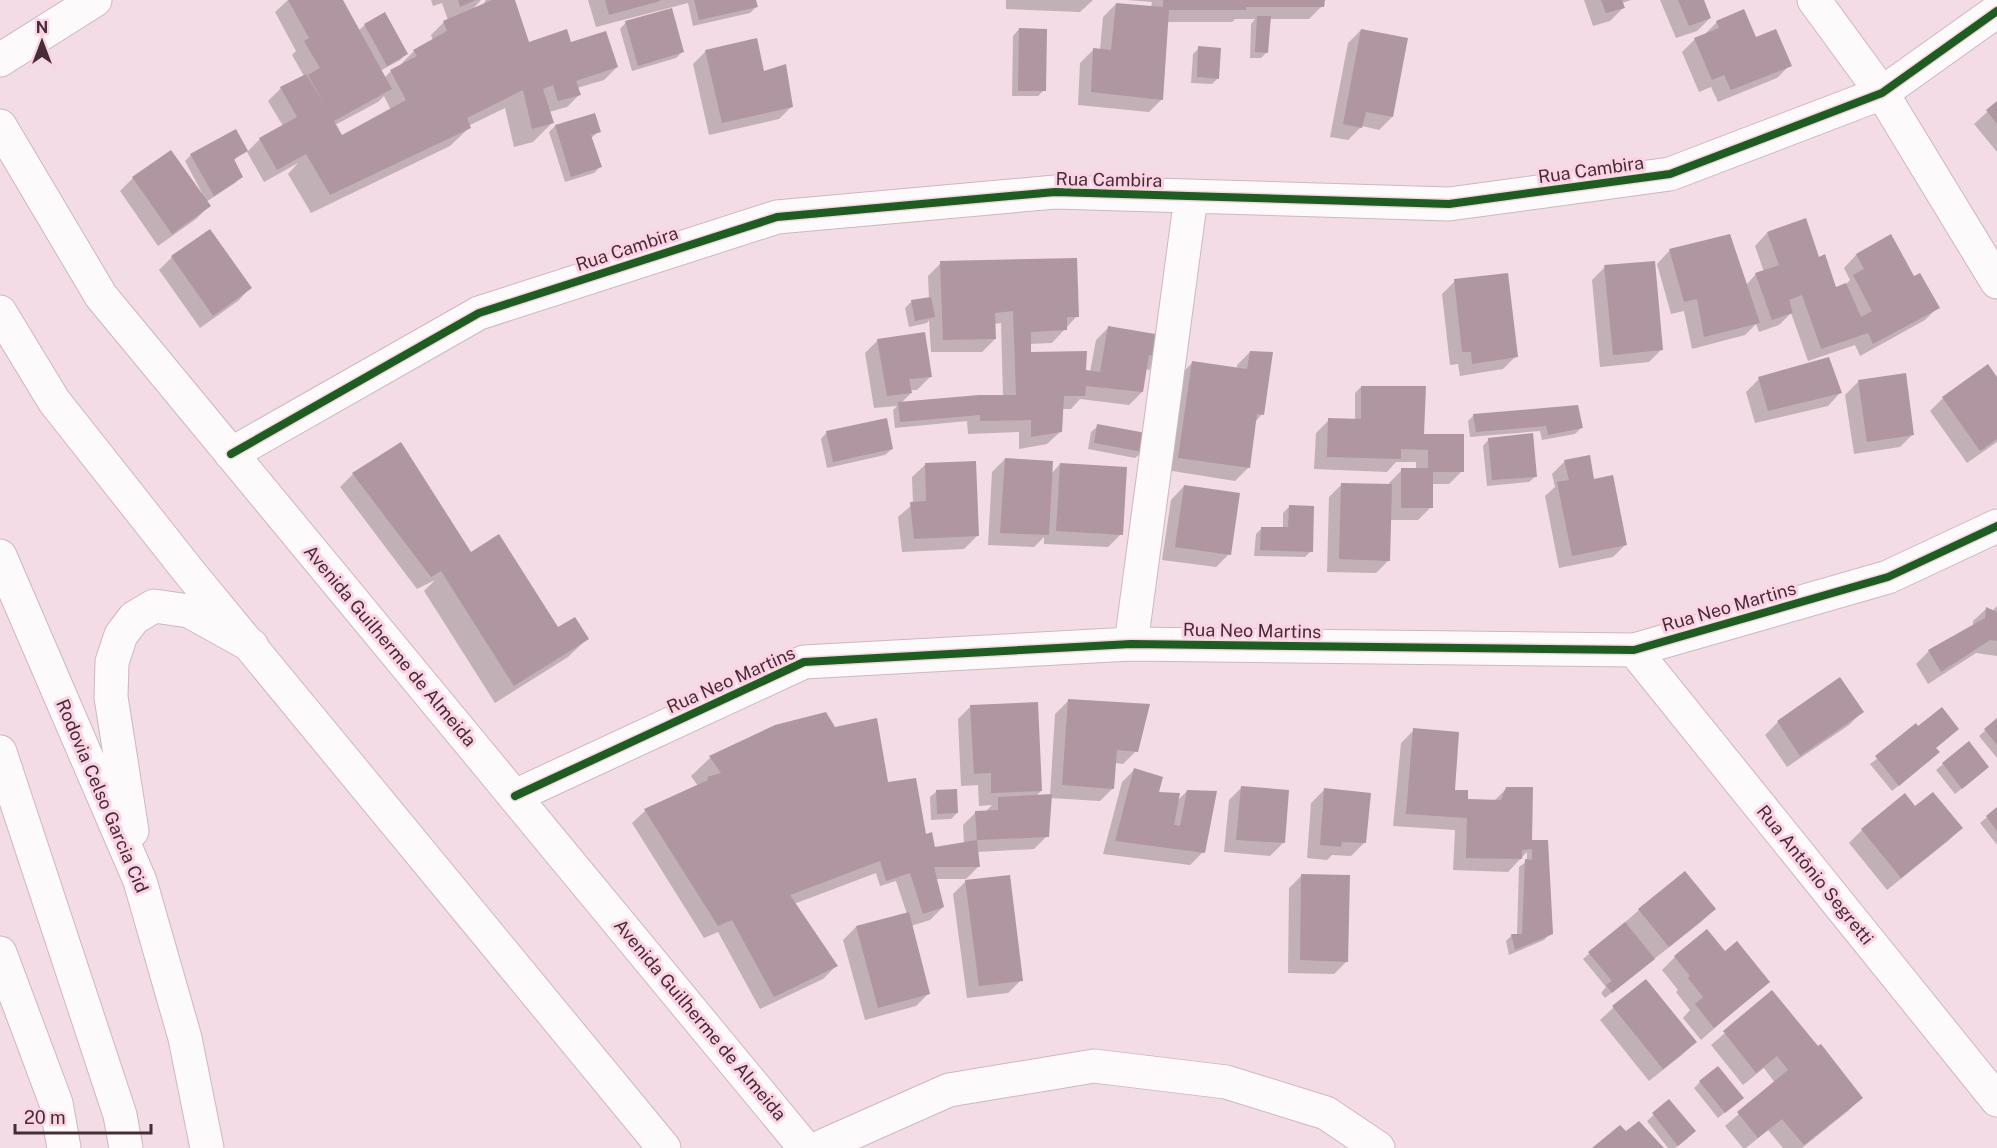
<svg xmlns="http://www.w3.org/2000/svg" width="1997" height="1148" font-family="'Public Sans',sans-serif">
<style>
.shadow{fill:#0003;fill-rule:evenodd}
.building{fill:#af96a1}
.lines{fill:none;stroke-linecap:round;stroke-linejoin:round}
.minor-casing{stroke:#cdb7c0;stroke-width:35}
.highway-casing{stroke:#cdb7c0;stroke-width:35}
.minor{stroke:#fdfafb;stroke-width:33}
.highway{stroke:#fdfafb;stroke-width:33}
.cycleway-casing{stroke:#fcd3e3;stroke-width:11}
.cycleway{stroke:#1b5e20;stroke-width:8}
.labels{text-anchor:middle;stroke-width:6;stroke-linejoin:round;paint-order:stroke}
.street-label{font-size:18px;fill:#462c37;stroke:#fcd3e3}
</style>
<rect width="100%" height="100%" fill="#f3dce5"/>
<path class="shadow" d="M 288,0 L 341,0 L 358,31 L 365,25 L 385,14 L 407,53 L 400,60 L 380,71 L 384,78 L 390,72 L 402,65 L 401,64 L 414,51 L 433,41 L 431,35 L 444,22 L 448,20 L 442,3 L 433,6 L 431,0 L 481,0 L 471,11 L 485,5 L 484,3 L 486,0 L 513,0 L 526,42 L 570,44 L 617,67 L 604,80 L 577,88 L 580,94 L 567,107 L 549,112 L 552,123 L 533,142 L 514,147 L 505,108 L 468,126 L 469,128 L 450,146 L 311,213 L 288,174 L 298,163 L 264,182 L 247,152 L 260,139 L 283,126 L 268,101 L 281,88 L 304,76 L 292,55 L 296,51 L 275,12 ZM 384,96 L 391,110 L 335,140 L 335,125 L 378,102 Z
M 588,0 L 754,0 L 756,7 L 750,13 L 693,26 L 688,3 L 596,27 Z
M 1006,0 L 1093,0 L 1080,12 L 1006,9 Z
M 1127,0 L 1323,0 L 1322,6 L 1309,19 L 1269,19 L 1267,52 L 1261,58 L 1250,58 L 1251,24 L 1255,19 L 1235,19 L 1232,22 L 1166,22 L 1162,99 L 1149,112 L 1078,105 L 1080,63 L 1093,50 L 1100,50 L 1103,17 L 1116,4 L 1151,8 L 1152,2 Z
M 1584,0 L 1631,0 L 1622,3 L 1623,8 L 1610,21 L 1593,26 Z
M 1660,0 L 1703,0 L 1710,18 L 1697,31 L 1676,38 Z
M 626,22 L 682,52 L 676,58 L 632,71 L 620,29 Z
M 1717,22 L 1755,39 L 1790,65 L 1777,78 L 1718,102 L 1711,87 L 1699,92 L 1682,52 L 1695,39 L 1704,35 Z
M 1019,29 L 1044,90 L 1038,96 L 1012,96 L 1013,36 Z
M 1361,30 L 1392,117 L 1379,130 L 1362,126 L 1348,140 L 1330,137 L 1348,43 Z
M 1199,48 L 1218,78 L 1212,84 L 1191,83 L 1193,54 Z
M 706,51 L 763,73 L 792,106 L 779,119 L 709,135 L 693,64 Z
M 1997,103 L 1997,152 L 1974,124 Z
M 555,126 L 599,131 L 591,138 L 600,167 L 594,173 L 565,182 L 549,132 Z
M 246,150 L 233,161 L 241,177 L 235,183 L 206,202 L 209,206 L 196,219 L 158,246 L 120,191 L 133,178 L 201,194 L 202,193 L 185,161 L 191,155 Z
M 1767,233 L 1818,259 L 1835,289 L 1844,286 L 1850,280 L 1844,268 L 1856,255 L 1891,236 L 1913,278 L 1938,307 L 1925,320 L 1860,356 L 1855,345 L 1808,361 L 1791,313 L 1779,325 L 1759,332 L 1756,324 L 1745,335 L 1692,349 L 1684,311 L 1671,314 L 1657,264 L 1669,251 L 1746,285 L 1756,274 L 1764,272 L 1755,246 Z
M 172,257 L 250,288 L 238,301 L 200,328 L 159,270 Z
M 941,263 L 1077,316 L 1052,343 L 1029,344 L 1030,354 L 1090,372 L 1096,340 L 1109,327 L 1162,357 L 1149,370 L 1146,369 L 1142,392 L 1129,405 L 1080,399 L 1071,409 L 1062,409 L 1061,431 L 1047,444 L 1019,449 L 1019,432 L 968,434 L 967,421 L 895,428 L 893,410 L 897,406 L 874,408 L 865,353 L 878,340 L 930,377 L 917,390 L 910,390 L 911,393 L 900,404 L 1003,397 L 1001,323 L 994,324 L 995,339 L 982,352 L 931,352 L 929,320 L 927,323 L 909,327 L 905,308 L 912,301 L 929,299 L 928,276 Z
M 1605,267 L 1662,349 L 1649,362 L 1600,367 L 1592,280 Z
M 1455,281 L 1516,356 L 1503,369 L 1460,376 L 1458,364 L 1450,365 L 1442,294 Z
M 1250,352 L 1262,414 L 1255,422 L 1248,468 L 1235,481 L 1166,470 L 1180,375 L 1193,362 L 1237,369 L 1237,365 Z
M 1759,379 L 1840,393 L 1828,406 L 1755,423 L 1746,392 Z
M 1997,380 L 1997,442 L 1967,463 L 1930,411 L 1943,398 Z
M 1858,382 L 1913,434 L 1900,447 L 1854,454 L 1845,395 Z
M 1361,387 L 1423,436 L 1462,471 L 1449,484 L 1431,484 L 1431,507 L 1418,520 L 1390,520 L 1389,560 L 1376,573 L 1327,572 L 1329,497 L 1342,484 L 1389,486 L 1389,483 L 1402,470 L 1416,470 L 1416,462 L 1396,462 L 1387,472 L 1314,469 L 1316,433 L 1329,420 L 1355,420 L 1355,393 Z
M 1474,415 L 1581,428 L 1575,434 L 1542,440 L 1540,431 L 1470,437 L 1468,421 Z
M 1098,426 L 1142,452 L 1135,458 L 1088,449 L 1091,432 Z
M 827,432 L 892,449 L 885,455 L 827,468 L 821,439 Z
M 1489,439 L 1536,476 L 1529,482 L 1487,486 L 1483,446 Z
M 401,444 L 471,554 L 558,629 L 587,639 L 568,657 L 495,703 L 424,591 L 435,580 L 417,589 L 340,487 L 353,474 Z
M 1005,459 L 1051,474 L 1060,464 L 1121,534 L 1108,547 L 1044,544 L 1044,537 L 1034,547 L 988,545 L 992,472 Z
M 1565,461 L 1593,481 L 1626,544 L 1613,557 L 1559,568 L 1545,496 L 1555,487 L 1552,474 Z
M 926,464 L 977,536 L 964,549 L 902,552 L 898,517 L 913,504 L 912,477 Z
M 1184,486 L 1229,554 L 1216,567 L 1162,560 L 1171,500 Z
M 1289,507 L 1311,551 L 1305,557 L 1254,556 L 1256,534 L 1262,528 L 1283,529 L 1283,513 Z
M 1997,606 L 1997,656 L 1976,653 L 1928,684 L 1916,664 L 1929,651 L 1973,627 L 1973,621 L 1986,609 L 1992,611 Z
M 1068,701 L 1136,751 L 1123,764 L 1115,763 L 1113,788 L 1100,801 L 1050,798 L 1047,836 L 1034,849 L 977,852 L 979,866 L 966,879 L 936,879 L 943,907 L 930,920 L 911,926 L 929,993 L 916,1006 L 865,1020 L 843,940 L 856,927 L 907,914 L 896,881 L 880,886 L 876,873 L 794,904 L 836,966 L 823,979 L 760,1009 L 718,932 L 704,938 L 632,823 L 645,811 L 698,786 L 691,776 L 710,758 L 776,727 L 834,729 L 887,785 L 924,835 L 930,850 L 964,844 L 963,825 L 976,812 L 985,812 L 992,805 L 979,806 L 978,785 L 961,786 L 958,719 L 971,706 L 1041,791 L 1035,797 L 1050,796 L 1055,714 Z
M 1862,712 L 1849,725 L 1787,767 L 1765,735 L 1778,722 Z
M 1997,720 L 1997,758 L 1979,736 Z
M 1918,728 L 1934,748 L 1931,759 L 1892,791 L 1870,764 Z
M 1414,730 L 1453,791 L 1466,800 L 1494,801 L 1506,789 L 1530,844 L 1533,841 L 1551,933 L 1544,940 L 1509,955 L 1506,941 L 1512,935 L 1517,935 L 1519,867 L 1527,861 L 1527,852 L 1508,872 L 1453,870 L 1455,830 L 1393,826 L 1401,743 Z
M 1969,743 L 1981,773 L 1955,794 L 1936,770 Z
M 1135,769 L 1157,793 L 1177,801 L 1187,791 L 1203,852 L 1190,865 L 1103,854 L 1122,782 Z
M 1242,787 L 1283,843 L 1270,856 L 1224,852 L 1229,800 Z
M 1324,790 L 1364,843 L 1351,856 L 1332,855 L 1327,860 L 1307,858 L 1311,803 Z
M 937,791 L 957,813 L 951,819 L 931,820 L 930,797 Z
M 1915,808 L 1961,828 L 1948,841 L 1887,890 L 1849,843 L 1862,830 Z
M 1997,809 L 1997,845 L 1980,823 Z
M 1302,875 L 1347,961 L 1334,974 L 1288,973 L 1289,888 Z
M 966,881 L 1021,980 L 1008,993 L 967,998 L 953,894 Z
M 1714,909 L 1701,922 L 1605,998 L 1601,993 L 1606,987 L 1583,959 L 1639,910 Z
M 1724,953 L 1768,982 L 1701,1040 L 1683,1018 L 1690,1010 L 1676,992 L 1678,990 L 1662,970 L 1675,957 Z
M 1646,981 L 1695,1042 L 1682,1055 L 1649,1081 L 1600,1020 L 1613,1008 Z
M 1772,993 L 1861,1098 L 1848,1111 L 1802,1148 L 1783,1148 L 1768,1130 L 1746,1148 L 1743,1148 L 1725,1126 L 1775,1083 L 1764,1068 L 1743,1085 L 1711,1045 Z
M 1700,1082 L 1735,1104 L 1718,1118 L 1694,1088 Z
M 1669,1101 L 1688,1138 L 1675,1148 L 1668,1148 L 1647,1121 Z"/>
<path class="building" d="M 288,0 L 343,0 L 392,89 L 334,121 L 342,135 L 406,100 L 390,70 L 417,56 L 413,50 L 447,31 L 443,21 L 492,0 L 515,0 L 529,42 L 567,29 L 571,42 L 606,31 L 618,67 L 576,81 L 581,95 L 558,101 L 553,85 L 543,89 L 554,123 L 532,129 L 523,90 L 467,118 L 471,128 L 330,195 L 306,154 L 277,170 L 259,138 L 297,117 L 280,87 L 306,74 L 324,104 L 308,75 L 320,68 L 304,41 L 309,38 Z
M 458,0 L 476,0 L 460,7 Z
M 605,0 L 660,0 L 660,1 L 609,15 Z
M 694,0 L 756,0 L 758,7 L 699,20 Z
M 1163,0 L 1325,0 L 1324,7 L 1246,7 L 1246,10 L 1169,10 L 1163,100 L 1091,92 L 1093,48 L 1111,50 L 1116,3 L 1163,7 Z
M 1601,0 L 1622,0 L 1625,8 L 1606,13 Z
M 1678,0 L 1704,0 L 1711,18 L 1689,26 Z
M 672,8 L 684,52 L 638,66 L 625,21 Z
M 1744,9 L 1756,37 L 1776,29 L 1792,66 L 1731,90 L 1724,75 L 1712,80 L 1694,38 L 1719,28 L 1716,21 Z
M 385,12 L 408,54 L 387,66 L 364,24 Z
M 1257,16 L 1271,16 L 1268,53 L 1255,52 Z
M 1019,28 L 1047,29 L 1046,91 L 1018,91 Z
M 1361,29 L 1408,38 L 1393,117 L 1366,112 L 1362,128 L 1343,124 Z
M 757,38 L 764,71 L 786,64 L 793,107 L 722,123 L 705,50 Z
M 1198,46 L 1221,48 L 1219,79 L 1197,77 Z
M 1997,101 L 1997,124 L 1986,110 Z
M 595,113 L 601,132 L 591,135 L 602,167 L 571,177 L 555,125 Z
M 236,129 L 248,151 L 234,159 L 243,177 L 214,196 L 190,154 Z
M 171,150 L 211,206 L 172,234 L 132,177 Z
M 1806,218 L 1819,257 L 1825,254 L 1836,287 L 1846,283 L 1861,317 L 1872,311 L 1853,275 L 1864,269 L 1856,254 L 1891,234 L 1914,276 L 1920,273 L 1940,308 L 1873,344 L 1868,333 L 1821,349 L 1802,295 L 1789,300 L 1793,313 L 1772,320 L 1755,273 L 1779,265 L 1767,232 Z
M 210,229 L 252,288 L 213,316 L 171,256 Z
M 1730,234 L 1760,323 L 1704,337 L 1697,299 L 1684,302 L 1669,249 Z
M 1077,258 L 1079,317 L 1067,317 L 1067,330 L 1031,332 L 1031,352 L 1087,351 L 1086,370 L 1100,372 L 1108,326 L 1167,336 L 1163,358 L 1149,355 L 1143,392 L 1086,386 L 1085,396 L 1064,396 L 1062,432 L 1031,437 L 1031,420 L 980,421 L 980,415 L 900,422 L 898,402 L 979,395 L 1016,395 L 1013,311 L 995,313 L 996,339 L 943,340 L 940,261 Z
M 1655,261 L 1663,350 L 1613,355 L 1604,265 Z
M 1508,273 L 1518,357 L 1472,364 L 1471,352 L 1462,352 L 1454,279 Z
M 931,297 L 935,317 L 915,321 L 911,300 Z
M 925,332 L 932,377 L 909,379 L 912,393 L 887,396 L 877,339 Z
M 1250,351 L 1273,352 L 1264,415 L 1257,414 L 1250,468 L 1178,458 L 1192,361 L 1247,369 Z
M 1829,357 L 1842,393 L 1768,411 L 1758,377 Z
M 1988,364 L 1997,377 L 1997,439 L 1980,451 L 1942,397 Z
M 1906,373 L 1914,435 L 1867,442 L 1858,380 Z
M 1361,386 L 1426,386 L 1424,434 L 1464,434 L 1464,472 L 1433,472 L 1433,508 L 1401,508 L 1401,468 L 1428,468 L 1428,450 L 1401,449 L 1401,459 L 1327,457 L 1328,418 L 1361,419 Z
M 1578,405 L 1583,428 L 1548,435 L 1546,426 L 1476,432 L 1473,414 Z
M 887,418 L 893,449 L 833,462 L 826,431 Z
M 1097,424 L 1146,433 L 1143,452 L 1094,443 Z
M 1533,433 L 1537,477 L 1492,480 L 1488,438 Z
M 401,442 L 471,552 L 499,534 L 558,627 L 575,617 L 589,639 L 514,686 L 441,571 L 431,577 L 352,473 Z
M 1590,455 L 1594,479 L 1613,475 L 1627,545 L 1572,556 L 1557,482 L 1569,480 L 1564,460 Z
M 1005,458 L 1053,461 L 1049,535 L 1000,533 Z
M 976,461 L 979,536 L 914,539 L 910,502 L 926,501 L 925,463 Z
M 1060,463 L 1127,467 L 1123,535 L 1056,531 Z
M 1341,483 L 1392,484 L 1390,561 L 1339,559 Z
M 1184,485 L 1240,493 L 1231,555 L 1175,547 Z
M 1289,505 L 1314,506 L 1313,552 L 1260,550 L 1261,527 L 1288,527 Z
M 1986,607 L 1997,612 L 1997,641 L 1990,640 L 1941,672 L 1928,650 L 1985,618 Z
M 1840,677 L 1864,712 L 1800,756 L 1777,721 Z
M 1068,699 L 1150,704 L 1138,752 L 1117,750 L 1114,789 L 1062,785 Z
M 1038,702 L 1042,791 L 991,793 L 991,773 L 974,774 L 970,705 Z
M 1942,707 L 1959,729 L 1936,748 L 1940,752 L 1899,786 L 1875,756 L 1916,723 L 1918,726 Z
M 826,712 L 835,727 L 877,718 L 888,782 L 916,778 L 926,834 L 932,832 L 935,847 L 977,840 L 980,867 L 934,867 L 944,907 L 923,914 L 910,873 L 886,881 L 880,861 L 790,895 L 838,966 L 774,997 L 732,920 L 718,926 L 644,809 L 708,780 L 707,777 L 721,773 L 709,756 L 775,725 Z
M 1997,718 L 1997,745 L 1984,729 Z
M 1413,728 L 1459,732 L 1455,790 L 1468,790 L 1468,799 L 1501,800 L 1506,787 L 1533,787 L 1532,840 L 1548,840 L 1553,934 L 1515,950 L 1511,934 L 1522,934 L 1525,859 L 1532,860 L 1532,849 L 1522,850 L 1522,859 L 1466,858 L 1467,818 L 1406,814 Z
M 1969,741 L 1989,767 L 1962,789 L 1942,763 Z
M 1134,768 L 1163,777 L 1159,792 L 1180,793 L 1174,825 L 1180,826 L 1187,790 L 1217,791 L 1205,853 L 1115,841 Z
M 1241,786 L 1289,790 L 1285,843 L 1236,840 Z
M 1324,788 L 1371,793 L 1366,843 L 1342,842 L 1341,847 L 1320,845 Z
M 957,789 L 958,813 L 937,814 L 936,790 Z
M 1933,792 L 1963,828 L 1901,878 L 1861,829 L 1905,793 L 1915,806 Z
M 1052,794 L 1049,837 L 977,840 L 975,811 L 998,810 L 998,797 Z
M 1997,807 L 1997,831 L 1986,816 Z
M 1685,871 L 1716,909 L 1669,947 L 1638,909 Z
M 1301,874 L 1350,875 L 1348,962 L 1300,960 Z
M 1010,875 L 1023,981 L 979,986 L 965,880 Z
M 909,912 L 930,994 L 878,1008 L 856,926 Z
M 1625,922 L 1655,959 L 1612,993 L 1606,985 L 1612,981 L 1588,952 Z
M 1707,929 L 1725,951 L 1737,941 L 1770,982 L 1714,1028 L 1695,1004 L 1703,997 L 1688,978 L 1690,976 L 1674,956 Z
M 1646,979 L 1697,1042 L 1663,1069 L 1612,1006 Z
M 1772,990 L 1818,1046 L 1821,1044 L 1863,1098 L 1804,1145 L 1782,1119 L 1758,1138 L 1737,1112 L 1788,1070 L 1777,1056 L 1756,1073 L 1723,1031 Z
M 1718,1066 L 1744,1098 L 1725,1113 L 1699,1081 Z
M 1669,1099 L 1696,1131 L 1678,1146 L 1652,1113 Z
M 1639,1121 L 1664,1148 L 1592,1148 L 1620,1125 L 1626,1131 Z"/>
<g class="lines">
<defs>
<path id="minor" d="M 1814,0 L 1882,93 L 1997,282
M 0,60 L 95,0
M 0,126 L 101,296 L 805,1148
M 0,312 L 54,401 L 190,573 L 664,1148
M 231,454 L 479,313 L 777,217 L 1055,192 L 1449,204 L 1670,174 L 1882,93 L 1997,11
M 1131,644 L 1191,197
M 1634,650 L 1997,1100
M 515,796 L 804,662 L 1131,644 L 1634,650 L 1888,577 L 1997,526
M 0,953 L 56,1103 L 64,1148
M 818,1148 L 949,1090 L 1094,1066 L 1226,1082 L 1326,1113 L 1378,1148"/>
<path id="highway" d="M 0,556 L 140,881 L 185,1038 L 207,1148
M 0,752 L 120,1115 L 126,1148
M 132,831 L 111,697 L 112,662 L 121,635 L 134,618 L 154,606 L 189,611 L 252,646"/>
</defs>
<use href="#minor" class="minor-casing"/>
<use href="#highway" class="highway-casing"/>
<use href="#minor" class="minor"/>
<use href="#highway" class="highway"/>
<defs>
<path id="cycleway" d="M 231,454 L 479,313 L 777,217 L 1055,192 L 1449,204 L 1670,174 L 1882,93 L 1997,11
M 515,796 L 804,662 L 1131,644 L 1634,650 L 1888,577 L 1997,526"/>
</defs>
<use href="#cycleway" class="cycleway-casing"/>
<use href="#cycleway" class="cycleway"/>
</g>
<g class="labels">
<g class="street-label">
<text transform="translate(1591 170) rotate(-8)" y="6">Rua Cambira</text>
<text transform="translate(1109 180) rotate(1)" y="6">Rua Cambira</text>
<text transform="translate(627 249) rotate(-18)" y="6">Rua Cambira</text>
<text transform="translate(1729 607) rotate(-16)" y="6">Rua Neo Martins</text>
<text transform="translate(1252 631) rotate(1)" y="6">Rua Neo Martins</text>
<text transform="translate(390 646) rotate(50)" y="6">Avenida Guilherme de Almeida</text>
<text transform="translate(731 680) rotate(-24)" y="6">Rua Neo Martins</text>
<text transform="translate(102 796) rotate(67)" y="6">Rodovia Celso Garcia Cid</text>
<text transform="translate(1815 875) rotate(51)" y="6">Rua Antônio Segretti</text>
<text transform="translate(700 1020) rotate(50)" y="6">Avenida Guilherme de Almeida</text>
</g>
</g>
<g transform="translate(42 42)" stroke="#fcd3e3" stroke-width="4.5" paint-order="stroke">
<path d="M0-4.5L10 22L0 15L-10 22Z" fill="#462c37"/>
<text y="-9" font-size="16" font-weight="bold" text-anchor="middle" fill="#462c37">N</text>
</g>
<path d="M15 1124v9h136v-9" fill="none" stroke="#462c37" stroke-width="3"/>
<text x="24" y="1124" font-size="18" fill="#462c37" stroke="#fcd3e3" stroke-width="4.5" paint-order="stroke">20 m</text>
</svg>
